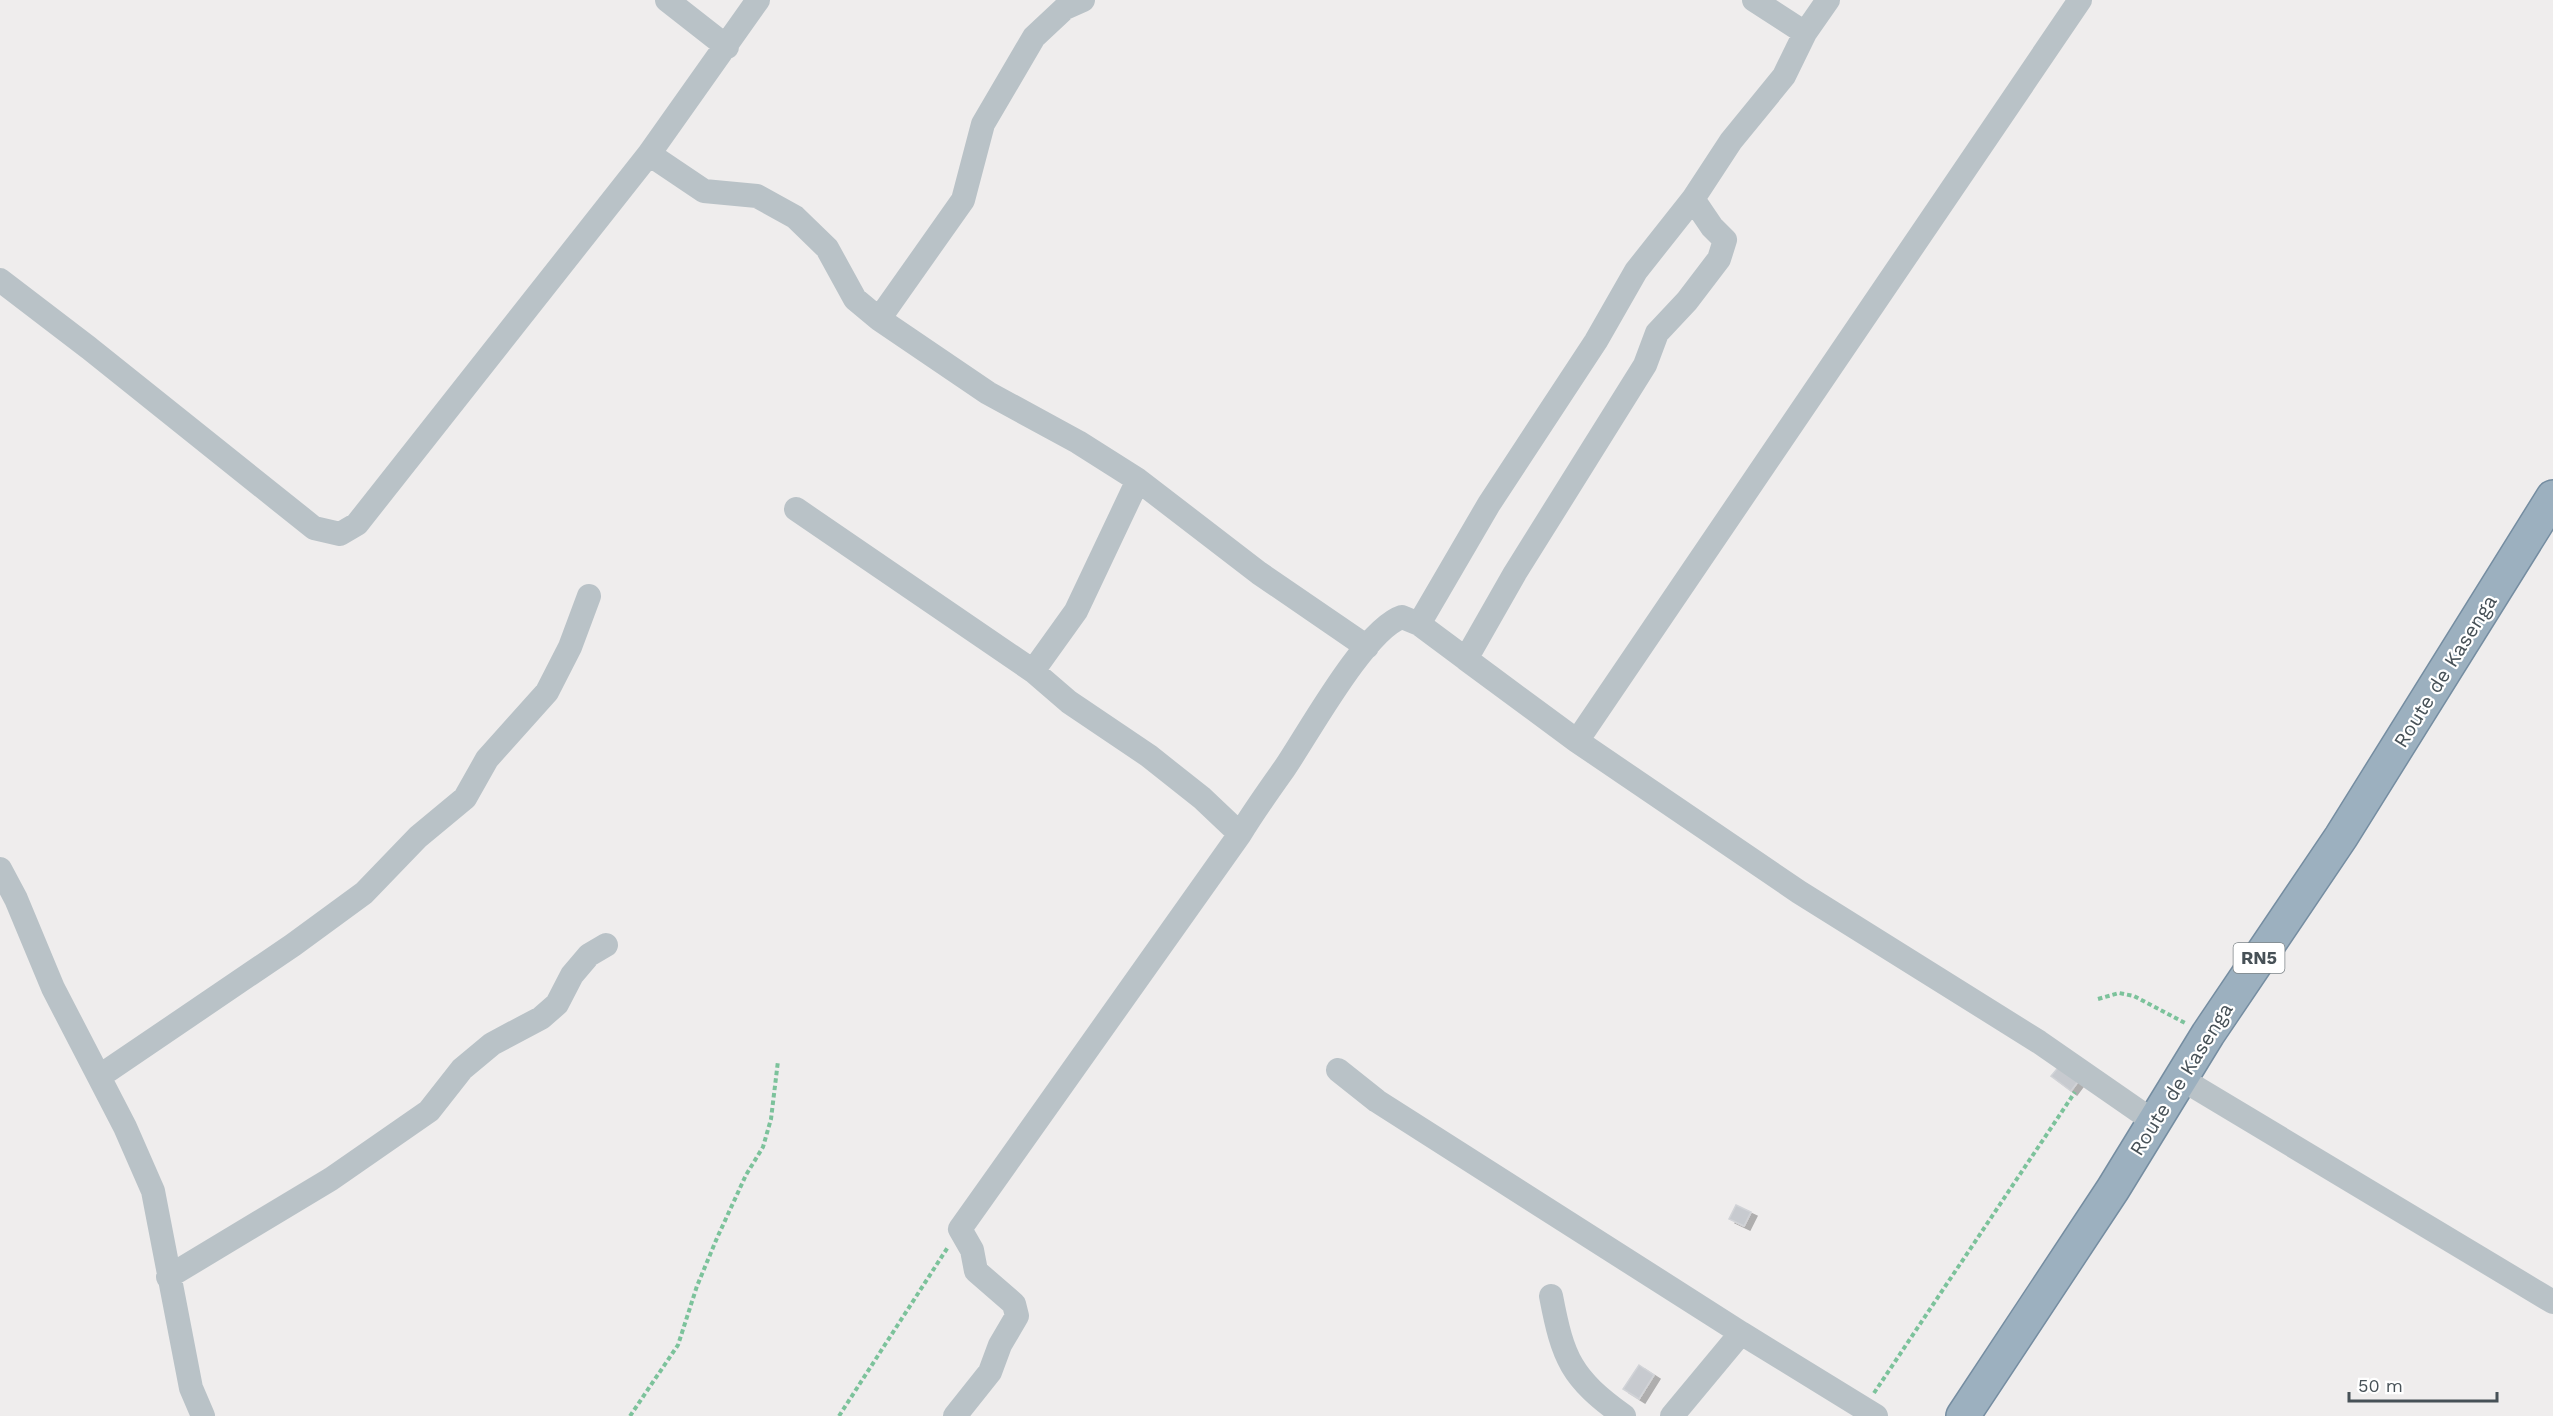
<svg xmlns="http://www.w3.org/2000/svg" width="2553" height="1416" font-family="'Work Sans',sans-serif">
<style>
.building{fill:#c7cacf;stroke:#d1d3d7;stroke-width:1.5;filter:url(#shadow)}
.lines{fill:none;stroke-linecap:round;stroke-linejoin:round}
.trunk-casing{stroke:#758da1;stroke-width:36}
.path{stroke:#7cc29b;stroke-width:4;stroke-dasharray:4.5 3;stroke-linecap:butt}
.minor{stroke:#b9c2c7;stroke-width:24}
.trunk{stroke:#9cb0bf;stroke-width:33}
.labels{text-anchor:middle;stroke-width:4.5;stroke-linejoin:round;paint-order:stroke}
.shield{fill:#fff;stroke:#7e8589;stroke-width:1.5}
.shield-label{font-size:18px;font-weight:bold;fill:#475157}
.street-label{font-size:20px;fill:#475157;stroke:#fff}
</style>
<defs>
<filter id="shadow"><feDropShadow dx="6" dy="4" stdDeviation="0" flood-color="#0004"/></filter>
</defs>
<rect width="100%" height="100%" fill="#efeded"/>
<path class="building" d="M 2061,1064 L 2080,1079 L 2071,1091 L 2051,1076 Z
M 1736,1205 L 1751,1212 L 1744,1226 L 1729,1219 Z
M 1639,1365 L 1654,1375 L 1639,1399 L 1623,1389 Z"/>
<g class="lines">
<defs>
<path id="trunk" d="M 1963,1416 L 2113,1189 L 2208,1034 L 2341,837 L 2553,497"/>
</defs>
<use href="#trunk" class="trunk-casing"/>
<path class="path" d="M 2098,999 L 2119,993 L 2134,996 L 2185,1023
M 1874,1393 L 2075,1092
M 630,1416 L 678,1345 L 697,1286 L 717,1238 L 746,1175 L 763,1147 L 771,1119 L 778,1061
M 839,1416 L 948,1247"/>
<path class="minor" d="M 667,0 L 727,47
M 1754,0 L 1805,33
M 649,154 L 704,191 L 757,196 L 795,217 L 827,248 L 855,299 L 879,319 L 988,393 L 1078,442 L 1138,480 L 1076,611 L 1033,671
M 1693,199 L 1712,227 L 1725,240 L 1719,259 L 1687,301 L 1657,333 L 1645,365 L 1515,573 L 1466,659 L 1577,741 L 1799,892 L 2039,1042 L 2153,1121
M 0,280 L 89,348 L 314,528 L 340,534 L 357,524 L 649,154 L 758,0
M 879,319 L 963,200 L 983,124 L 1034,37 L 1065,8 L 1083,0
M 1138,480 L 1259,573 L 1367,647
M 796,509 L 1033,671 L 1069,702 L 1149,756 L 1202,798 L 1240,834
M 1466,659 L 1419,624 L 1489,504 L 1596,341 L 1636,271 L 1693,199 L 1731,141 L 1784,76 L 1805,33 L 1828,0
M 1577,741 L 2080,0
M 0,869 L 16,899 L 53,988 L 125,1127 L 153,1191 L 191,1388 L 203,1416
M 1338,1070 L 1377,1101 L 1741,1333
M 100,1076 L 293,945 L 364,893 L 418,837 L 465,798 L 487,759 L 547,692 L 570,647 L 589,596
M 2180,1078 L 2553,1302
M 168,1277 L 331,1179 L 429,1111 L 462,1069 L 492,1044 L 541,1018 L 557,1004 L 572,975 L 589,955 L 606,945
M 1551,1296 C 1563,1359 1571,1378 1624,1416
M 955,1416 L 990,1372 L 1000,1345 L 1017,1316 L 1014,1304 L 976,1271 L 972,1250 L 960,1229 L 1240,834 C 1254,811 1269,790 1284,769 C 1308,734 1365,629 1402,617 L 1419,624
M 1672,1416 L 1741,1333 L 1876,1416"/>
<use href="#trunk" class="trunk"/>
</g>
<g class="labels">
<rect class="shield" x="2233.5" y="943" width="51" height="30" rx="4.5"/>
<g class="shield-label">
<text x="2259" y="964">RN5</text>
</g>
<g class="street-label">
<text transform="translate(2445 671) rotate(-58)" y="7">Route de Kasenga</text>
<text transform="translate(2181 1079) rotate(-58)" y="7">Route de Kasenga</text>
</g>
</g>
<path d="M2349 1392v9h148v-9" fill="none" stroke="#475157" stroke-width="3"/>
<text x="2358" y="1392" font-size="18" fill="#475157" stroke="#ffffff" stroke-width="4.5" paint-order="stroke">50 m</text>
</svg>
